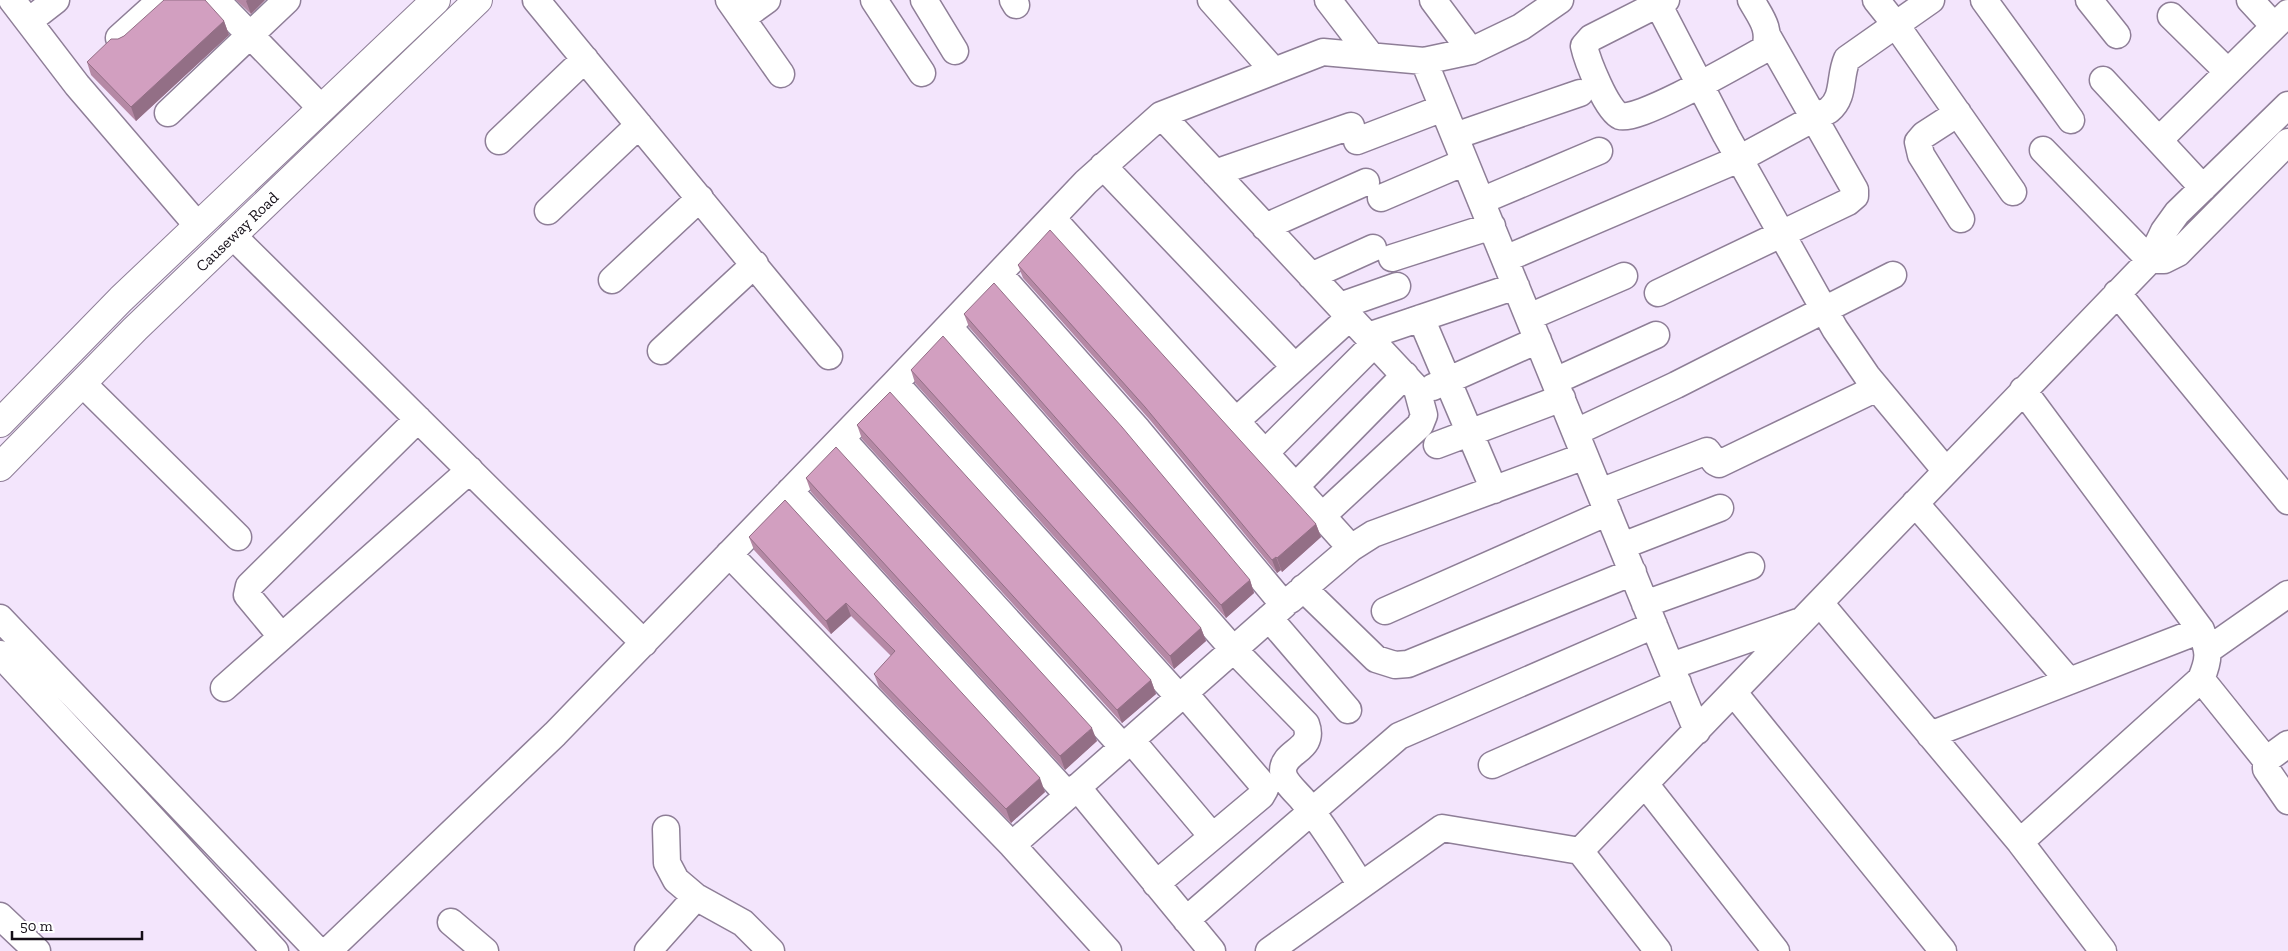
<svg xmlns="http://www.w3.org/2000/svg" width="2288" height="951" font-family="'Zilla Slab',serif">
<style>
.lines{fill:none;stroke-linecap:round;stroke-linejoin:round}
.minor-casing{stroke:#8e7e97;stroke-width:29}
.major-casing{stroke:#8e7e97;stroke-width:30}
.minor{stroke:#fff;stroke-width:26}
.major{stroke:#fff;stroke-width:28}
.wall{fill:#b589a5}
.shaded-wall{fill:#936f86}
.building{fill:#d29fc0;stroke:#936f86}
.labels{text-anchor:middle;stroke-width:5;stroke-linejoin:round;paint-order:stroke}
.street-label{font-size:16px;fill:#140e17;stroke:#fff}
</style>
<rect width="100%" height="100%" fill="#f3e5fc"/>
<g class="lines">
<defs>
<path id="minor" d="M 12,0 L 77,85 L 198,226
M 216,0 L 322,109
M 536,0 L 829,356
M 729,0 L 781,74
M 874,0 L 922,73
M 924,0 L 955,51
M 1013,0 L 1016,5
M 1211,0 L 1274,71
M 1328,0 L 1371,56
M 1433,0 L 1471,51
M 1656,0 L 1726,135 L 1835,329 L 1867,376 L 1946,471
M 1666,0 L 1591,38 L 1584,46 C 1587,60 1607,111 1620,116 C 1639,122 1743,61 1765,49 C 1771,28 1761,18 1751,0
M 1876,0 L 1896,25 L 2013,192
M 1984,0 L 2071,120
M 2089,0 L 2117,35
M 2250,0 L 2274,26
M 2171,16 L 2228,72
M 742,18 L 767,0
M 29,21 L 56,0
M 119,38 L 161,0
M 1424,61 L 1697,731
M 2103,80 L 2203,188
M 168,113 L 287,0
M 1958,113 L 1924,135 L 1918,142 L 1921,155 L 1961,219
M 1161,115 L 1417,389 L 1424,415 L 1420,425 L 1322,516
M 1455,136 L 1580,93
M 2159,140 L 2288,13
M 499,141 L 585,59
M 1357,141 L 1443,108
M 2043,150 L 2150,260 L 2164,260 L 2178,253 L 2288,142
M 1103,166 L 1295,367
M 1215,173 L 1351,126
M 1381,198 L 1465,162
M 1481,201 L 1599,151
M 548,211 L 639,125
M 1052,218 L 1351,548
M 1265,227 L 1366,182
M 232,235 L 644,643
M 1392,258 L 1492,226
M 1505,259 L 1739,159 L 1829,110 C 1845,97 1839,77 1847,59 L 1931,0
M 999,274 L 1138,430 L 1284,605 L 1012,845
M 1311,276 L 1373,248
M 612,280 L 700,198
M 1658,293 L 1848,202 L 1855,196 L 1855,190 L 1768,37
M 2117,293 L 2288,501
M 1340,306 L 1397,286
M 1529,317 L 1624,276
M 1421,318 L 1494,490
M 949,327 L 1233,649 L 1306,724 C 1316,751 1283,750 1283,771 C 1283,781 1296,792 1302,799 C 1324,826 1342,856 1361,885
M 1368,336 L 1516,286
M 661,351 L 755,264
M 1555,381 L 1656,335
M 82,383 L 238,537
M 895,383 L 1179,697
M 1433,387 L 1538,340
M 1236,421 L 1350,317
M 1576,432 L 1676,385 L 1893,275
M 842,439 L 1123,747
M 1437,445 L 1562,398
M 1265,453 L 1375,343
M 1295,487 L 1405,375
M 790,491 L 1068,795
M 1600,492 L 1707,451 L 1715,462 L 1719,464 L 1877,388
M 1915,503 L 2069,681
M 1622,546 L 1720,508
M 729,554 L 1012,845 L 1108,951
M 1303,588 L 1376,659 L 1395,665 L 1408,664 L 1633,572
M 1290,600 L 1351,548 L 1373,534 L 1585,456
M 1820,603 L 2020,842 L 2103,951
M 1645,604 L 1751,566
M 1385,611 L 1608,512
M 0,618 L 318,951
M 1269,618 L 1348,710
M 281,636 L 247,595 L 249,586 L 418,419
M 2208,650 L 2288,594
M 0,654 L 275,951
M 1671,666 L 1798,622
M 2201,679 L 2266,760
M 224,688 L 470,470
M 1734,693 L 1943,951
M 1930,735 L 2201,630
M 1131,740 L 1212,836
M 2288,744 L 2266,760 L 2266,769 L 2288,801
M 1492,765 L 1678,683
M 1645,784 L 1776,951
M 1077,787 L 1212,951
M 666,829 L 667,863 L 676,880 L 696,897 L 743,923 L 771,951
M 2020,842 L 2201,679 C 2210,658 2209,652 2201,630 L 2023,390
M 1580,851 L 1658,951
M 1156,884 L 1261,796 L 1265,789 L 1263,785 L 1184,693
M 0,916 L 37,951
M 1186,920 L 1399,736 L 1654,625
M 451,922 L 485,951
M 328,951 L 555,734 L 895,383 L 1086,182 L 1161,115 L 1323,52 L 1424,61 L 1471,51 L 1521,27 L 1560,0
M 648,951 L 696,897
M 1269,951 L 1442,828 L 1580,851 L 2150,260 L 2164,231 L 2177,213 L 2288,105"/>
<g id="major">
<path d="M 0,423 L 121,299 L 436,0"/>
<path id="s1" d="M 0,467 L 135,329 L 478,0"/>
</g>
</defs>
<use href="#minor" class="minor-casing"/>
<use href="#major" class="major-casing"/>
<use href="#minor" class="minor"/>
<use href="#major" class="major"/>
</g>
<path class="wall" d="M 236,0 L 265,0 L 251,14 Z
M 224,21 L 229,35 L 136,121 L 91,75 L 87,62 L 118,39 L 124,36 Z
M 1018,265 L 1316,524 L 1321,537 L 1282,572 L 1281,570 L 1277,573 L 1150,420 L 1023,278 Z
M 964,314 L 1250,580 L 1254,593 L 1226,618 L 969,327 Z
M 911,370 L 1201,628 L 1206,641 L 1174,669 L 915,383 Z
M 857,425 L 1151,680 L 1156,694 L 1122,723 L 862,439 Z
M 806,478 L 1097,741 L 1065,770 L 811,492 Z
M 785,500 L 1045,792 L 1011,823 L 879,687 L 874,674 L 891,656 L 851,616 L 831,634 L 754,550 L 749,537 Z"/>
<path class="shaded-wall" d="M 247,0 L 265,0 L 251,14 L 246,1 Z
M 224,21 L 229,35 L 136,121 L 131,107 Z
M 1316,524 L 1321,537 L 1282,572 L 1277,558 Z
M 1276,557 L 1281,570 L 1277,573 L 1272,560 Z
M 1250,580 L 1254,593 L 1226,618 L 1221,605 Z
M 846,603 L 851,616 L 831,634 L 826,621 Z
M 1201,628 L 1206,641 L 1174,669 L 1170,656 Z
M 1151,680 L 1156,694 L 1122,723 L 1117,710 Z
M 1092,728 L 1097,741 L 1065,770 L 1060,756 Z
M 1040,778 L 1045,792 L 1011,823 L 1006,809 Z"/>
<path class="building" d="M 164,0 L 205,0 L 224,21 L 131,107 L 87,62 L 111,39 L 118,39 L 124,36 Z
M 1050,230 L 1316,524 L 1277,558 L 1276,557 L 1272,560 L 1145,407 L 1018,265 Z
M 994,283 L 1122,427 L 1250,580 L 1221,605 L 964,314 Z
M 943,336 L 1201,628 L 1170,656 L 911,370 Z
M 890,392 L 1151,680 L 1117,710 L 857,425 Z
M 836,447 L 1092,728 L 1060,756 L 806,478 Z
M 785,500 L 1040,778 L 1006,809 L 874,674 L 895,651 L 846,603 L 826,621 L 749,537 Z"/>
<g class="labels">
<g class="street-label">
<text dy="6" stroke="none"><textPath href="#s1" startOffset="334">Causeway Road</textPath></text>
</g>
</g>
<path d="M12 931v8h130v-8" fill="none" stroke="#140e17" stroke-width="2.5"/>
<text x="20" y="931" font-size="15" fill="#140e17" stroke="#ffffff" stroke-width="4" paint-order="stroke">50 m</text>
</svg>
